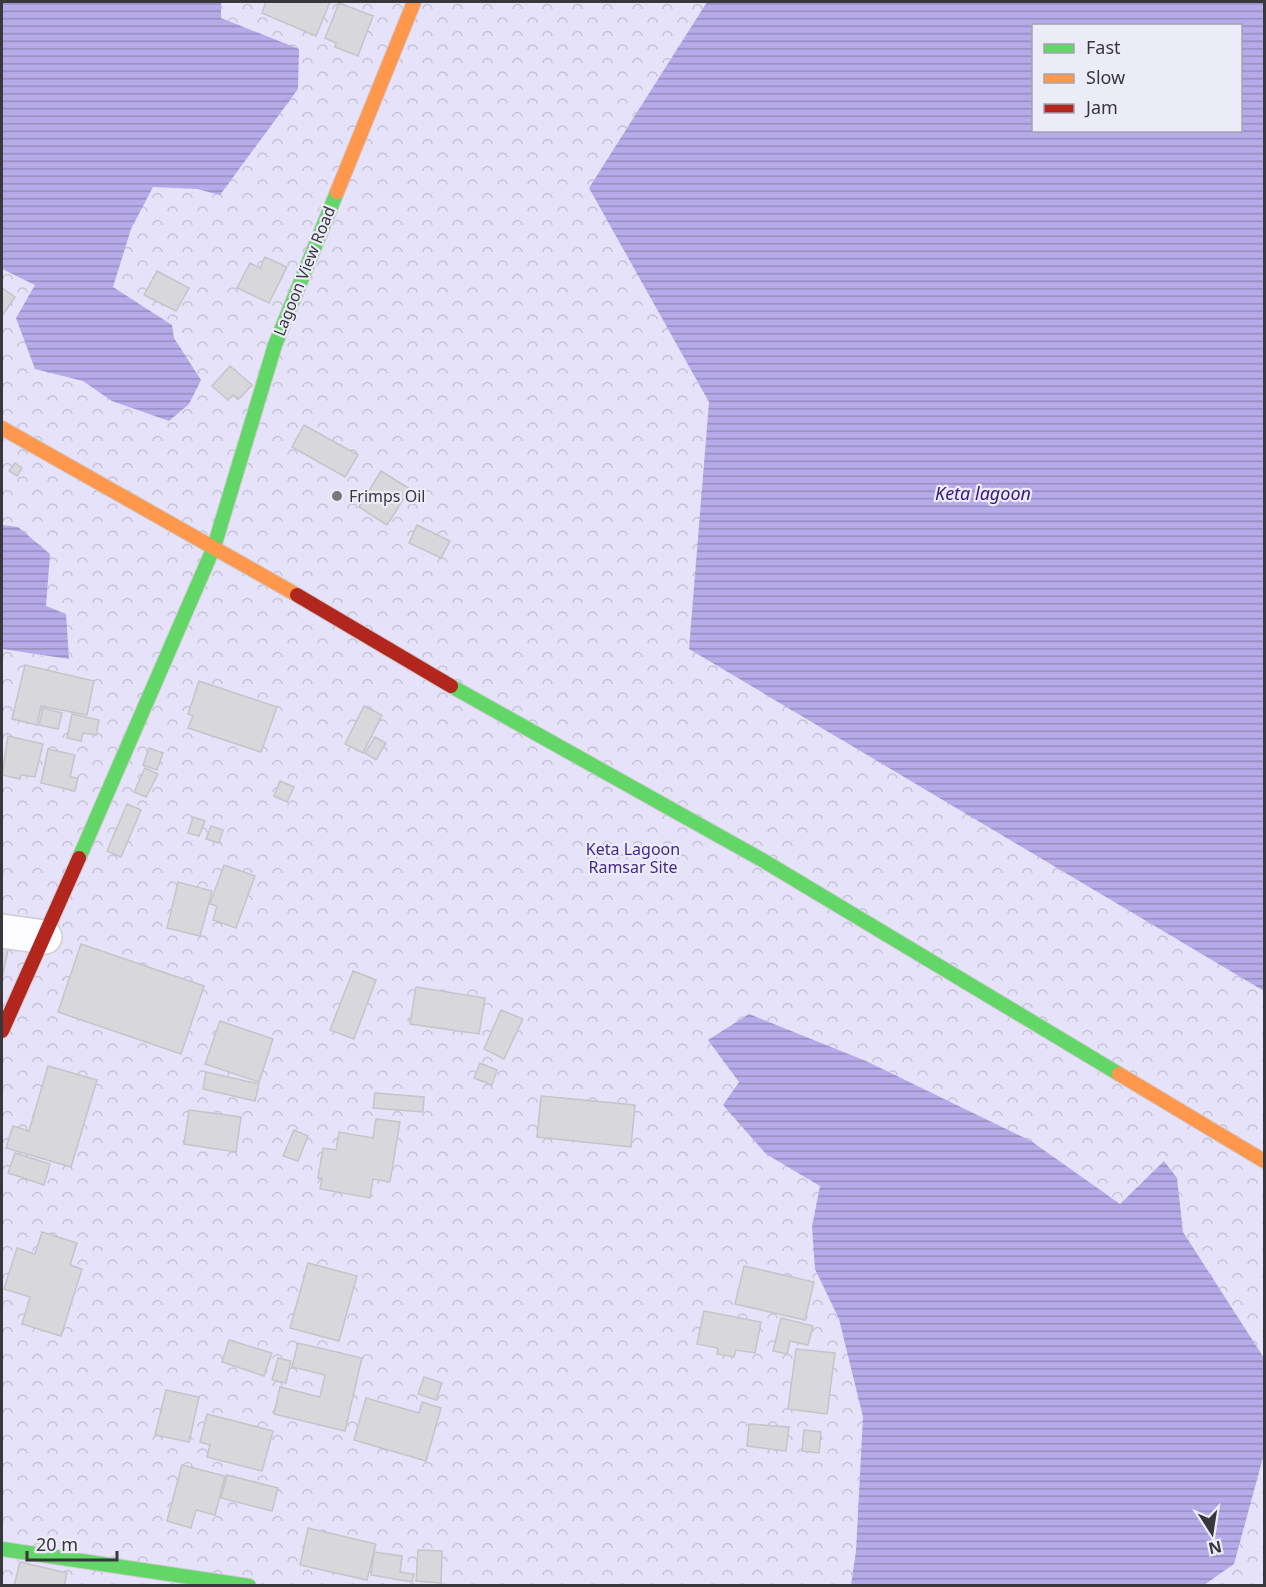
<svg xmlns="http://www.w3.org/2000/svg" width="1266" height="1587" font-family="'Noto Sans',sans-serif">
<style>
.park{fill:url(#park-crowns);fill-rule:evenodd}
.water{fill:url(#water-rules);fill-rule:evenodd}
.building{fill:#d7d7dc;stroke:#c4c4c9;stroke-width:1.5}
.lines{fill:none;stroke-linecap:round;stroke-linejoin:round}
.street-casing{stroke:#cdccd2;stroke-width:36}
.fast-casing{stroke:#cdccd2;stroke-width:16}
.slow-casing{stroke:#cdccd2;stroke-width:16}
.jam-casing{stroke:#cdccd2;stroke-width:16}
.street{stroke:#fdfcfe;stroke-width:33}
.fast{stroke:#63d668;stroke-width:14}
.slow{stroke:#ff974d;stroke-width:14}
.jam{stroke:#b3261e;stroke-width:14}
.poi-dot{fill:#78777d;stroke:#ecebf8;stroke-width:2}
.labels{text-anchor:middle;stroke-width:4.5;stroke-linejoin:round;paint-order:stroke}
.street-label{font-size:16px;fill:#38373c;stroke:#ecebf8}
.poi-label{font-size:16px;fill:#38373c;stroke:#ecebf8;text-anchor:start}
.park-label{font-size:16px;fill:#46278a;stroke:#ecebf8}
.water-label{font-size:18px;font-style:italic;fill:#3a177c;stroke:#ecebf8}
</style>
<defs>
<pattern id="park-crowns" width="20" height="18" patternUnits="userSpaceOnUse" patternTransform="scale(1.5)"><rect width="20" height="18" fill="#e6e2f9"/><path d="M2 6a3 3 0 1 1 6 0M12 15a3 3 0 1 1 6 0" fill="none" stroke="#c6c2d6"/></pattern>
<pattern id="water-rules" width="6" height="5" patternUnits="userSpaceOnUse" patternTransform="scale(1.5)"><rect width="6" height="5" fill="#b6abe9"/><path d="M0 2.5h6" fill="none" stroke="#958cbe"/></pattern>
</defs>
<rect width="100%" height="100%" fill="#efeef5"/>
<path class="park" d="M 2,2 L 1264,2 L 1264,1585 L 2,1585 ZM 1034,26 L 1240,26 L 1240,130 L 1034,130 Z"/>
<path class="water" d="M 2,2 L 221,2 L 221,18 L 299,49 L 298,89 L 220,195 L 197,189 L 153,187 L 131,229 L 113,287 L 172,325 L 174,338 L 201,380 L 189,404 L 169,421 L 112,401 L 83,381 L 35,369 L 16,318 L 35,285 L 2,269 Z
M 707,2 L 1264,2 L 1264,991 L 689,649 L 709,402 L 589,188 ZM 1034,26 L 1240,26 L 1240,130 L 1034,130 Z
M 2,525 L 18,527 L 50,554 L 46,606 L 66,614 L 69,659 L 2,649 Z
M 749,1014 L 866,1061 L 1031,1141 L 1120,1204 L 1164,1161 L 1177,1178 L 1183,1232 L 1264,1358 L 1264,1454 L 1234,1564 L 1204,1585 L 851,1585 L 856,1551 L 863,1417 L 839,1319 L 815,1269 L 812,1227 L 820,1186 L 766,1154 L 723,1105 L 739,1082 L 708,1040 Z"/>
<path class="building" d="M 266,2 L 330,2 L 316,36 L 262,13 Z
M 339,3 L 373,16 L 358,56 L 335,47 L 336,43 L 325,38 Z
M 265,257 L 287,267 L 269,303 L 237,288 L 250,263 L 260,268 Z
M 157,271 L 189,288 L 176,311 L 144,295 Z
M 2,288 L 15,297 L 2,316 Z
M 230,366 L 252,385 L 239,399 L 233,395 L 228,400 L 212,386 Z
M 304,425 L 358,455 L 345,477 L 292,447 Z
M 15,463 L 22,468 L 17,476 L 9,471 Z
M 381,471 L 410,489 L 387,525 L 359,507 Z
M 417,525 L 450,541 L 441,558 L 409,543 Z
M 25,665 L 94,681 L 87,715 L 41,706 L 37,725 L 12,719 Z
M 199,681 L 277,707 L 261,752 L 188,728 L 193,716 L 188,714 Z
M 364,706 L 382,715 L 363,753 L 345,744 Z
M 43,708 L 62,713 L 58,729 L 39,725 Z
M 72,714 L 99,720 L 96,735 L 83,733 L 81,741 L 67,738 Z
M 8,736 L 43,744 L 35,777 L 21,775 L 20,779 L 2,775 Z
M 375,737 L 386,743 L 376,760 L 365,753 Z
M 149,748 L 163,753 L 157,770 L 143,765 Z
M 48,749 L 75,755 L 70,777 L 78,778 L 75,791 L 41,783 Z
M 145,768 L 158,774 L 146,797 L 134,792 Z
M 280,781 L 294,787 L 287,802 L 274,796 Z
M 127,804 L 141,810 L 121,857 L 107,851 Z
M 193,817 L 205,821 L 199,836 L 188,833 Z
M 211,826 L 223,830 L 219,843 L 206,839 Z
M 224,865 L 255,876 L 236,928 L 213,920 L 217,906 L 210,904 Z
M 178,882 L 212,891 L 200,936 L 167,928 Z
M 2,938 L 10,940 L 2,979 Z
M 81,944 L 204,986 L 181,1054 L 58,1012 Z
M 353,971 L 376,980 L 354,1039 L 330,1030 Z
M 416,987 L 485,998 L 479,1034 L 410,1024 Z
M 501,1010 L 523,1019 L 504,1059 L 484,1049 Z
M 220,1021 L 273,1039 L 259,1082 L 205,1064 Z
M 480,1063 L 497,1070 L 492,1085 L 474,1078 Z
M 48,1066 L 97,1080 L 71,1167 L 6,1148 L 13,1126 L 29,1131 Z
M 206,1072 L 259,1084 L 255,1101 L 203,1089 Z
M 375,1093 L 424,1097 L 423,1112 L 373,1108 Z
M 541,1096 L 635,1105 L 631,1147 L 537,1137 Z
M 189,1110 L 241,1117 L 236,1152 L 184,1144 Z
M 376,1119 L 400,1122 L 390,1182 L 373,1179 L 370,1198 L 320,1189 L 322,1178 L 318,1178 L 323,1148 L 336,1150 L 339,1132 L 373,1138 Z
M 294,1130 L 308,1136 L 298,1161 L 283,1156 Z
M 15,1153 L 50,1164 L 44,1185 L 8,1173 Z
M 42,1232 L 77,1243 L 70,1265 L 82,1269 L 61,1336 L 22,1324 L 30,1297 L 4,1289 L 17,1248 L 35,1254 Z
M 308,1263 L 357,1276 L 339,1341 L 290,1328 Z
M 744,1266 L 814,1282 L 805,1320 L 735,1304 Z
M 704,1311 L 761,1322 L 755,1353 L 736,1350 L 734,1357 L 717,1354 L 718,1348 L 697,1344 Z
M 781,1318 L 813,1326 L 808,1345 L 790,1341 L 787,1354 L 773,1351 Z
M 229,1340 L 272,1353 L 264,1376 L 222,1362 Z
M 298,1343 L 362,1358 L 345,1431 L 274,1414 L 280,1387 L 320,1397 L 325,1375 L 292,1367 Z
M 796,1349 L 835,1353 L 827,1414 L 788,1409 Z
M 278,1358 L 291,1361 L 286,1383 L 272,1380 Z
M 424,1377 L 442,1383 L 436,1400 L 418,1394 Z
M 166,1390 L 199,1397 L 189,1442 L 155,1435 Z
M 366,1398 L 419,1413 L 422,1402 L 441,1408 L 426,1461 L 354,1440 Z
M 207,1414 L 273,1431 L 262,1471 L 207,1457 L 210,1445 L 200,1442 Z
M 749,1424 L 789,1427 L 786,1451 L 747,1446 Z
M 804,1430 L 821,1432 L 819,1453 L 802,1451 Z
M 182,1465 L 225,1476 L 215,1515 L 196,1510 L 191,1528 L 167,1521 Z
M 227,1475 L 278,1488 L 272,1511 L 221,1498 Z
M 308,1528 L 376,1544 L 367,1580 L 300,1565 Z
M 418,1550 L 442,1551 L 441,1583 L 416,1581 Z
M 374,1552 L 402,1556 L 400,1572 L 414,1574 L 412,1582 L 371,1575 Z
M 20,1562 L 67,1573 L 64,1586 L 14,1586 Z"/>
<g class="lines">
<defs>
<path id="street" d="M 2,931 L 45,937"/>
<path id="fast" d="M 451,686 L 764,861 L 1119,1074
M 79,858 L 214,547 L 275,345 L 337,192
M 2,1549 L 249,1586"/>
<path id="slow" d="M 337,192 L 414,2
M 2,428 L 297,595
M 1119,1074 L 1264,1161"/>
<path id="jam" d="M 297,595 L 451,686
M 2,1031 L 79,858"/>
</defs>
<use href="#street" class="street-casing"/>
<use href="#fast" class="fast-casing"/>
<use href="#slow" class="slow-casing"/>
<use href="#jam" class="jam-casing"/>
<use href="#street" class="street"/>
<use href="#fast" class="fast"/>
<use href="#slow" class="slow"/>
<use href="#jam" class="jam"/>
</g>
<circle class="poi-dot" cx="337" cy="496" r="6"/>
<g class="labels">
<g class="street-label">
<text transform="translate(304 271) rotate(-68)" y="6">Lagoon View Road</text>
</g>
<g class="poi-label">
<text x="349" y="502">Frimps Oil</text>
</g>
<g class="park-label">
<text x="633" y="855">Keta Lagoon<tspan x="633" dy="18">Ramsar Site</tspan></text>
</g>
<g class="water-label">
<text x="983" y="500">Keta lagoon</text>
</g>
</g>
<rect width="1266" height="1587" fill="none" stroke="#38373c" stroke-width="6"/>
<rect x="1032" y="24" width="210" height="108" fill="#ecebf8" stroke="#a4a3ad" stroke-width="1.5"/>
<rect x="1044" y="44" width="30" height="9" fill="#63d668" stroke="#a4a3ad" stroke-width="1.5"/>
<text x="1086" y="54" font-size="18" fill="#38373c">Fast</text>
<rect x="1044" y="74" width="30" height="9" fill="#ff974d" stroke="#a4a3ad" stroke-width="1.5"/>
<text x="1086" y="84" font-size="18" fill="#38373c">Slow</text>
<rect x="1044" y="104" width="30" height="9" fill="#b3261e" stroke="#a4a3ad" stroke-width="1.5"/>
<text x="1086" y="114" font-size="18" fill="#38373c">Jam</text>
<g transform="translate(1212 1533) rotate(168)" stroke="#ecebf8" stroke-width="4.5" paint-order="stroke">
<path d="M0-4.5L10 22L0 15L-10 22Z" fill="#38373c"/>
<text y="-9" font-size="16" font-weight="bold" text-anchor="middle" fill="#38373c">N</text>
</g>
<path d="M27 1551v9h90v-9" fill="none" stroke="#38373c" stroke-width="3"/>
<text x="36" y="1551" font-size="18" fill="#38373c" stroke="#ecebf8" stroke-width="4.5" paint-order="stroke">20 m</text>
</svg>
